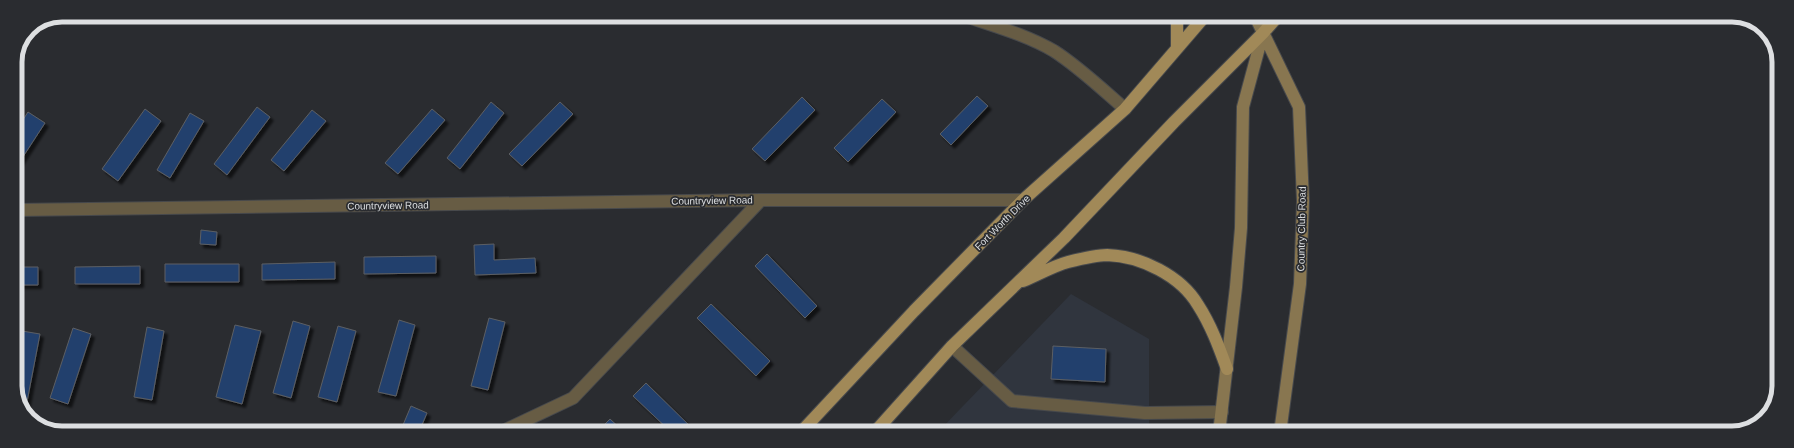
<svg xmlns="http://www.w3.org/2000/svg" width="1794" height="448" font-family="Helvetica,sans-serif">
<style>
.built{fill:#30353e}
.building{fill:#23406d;stroke:#5c5f63;filter:url(#shadow)}
.lines{fill:none;stroke-linecap:round;stroke-linejoin:round}
.lane-casing{stroke:#47494c;stroke-width:14}
.street-casing{stroke:#47494c;stroke-width:14}
.secondary-casing{stroke:#47494c;stroke-width:14}
.primary-casing{stroke:#47494c;stroke-width:14}
.lane{stroke:#675c44;stroke-width:12}
.street{stroke:#675c44;stroke-width:12}
.secondary{stroke:#887650;stroke-width:12}
.primary{stroke:#a18958;stroke-width:12}
.labels{text-anchor:middle;stroke-width:3.5;stroke-linejoin:round;paint-order:stroke}
.street-label{font-size:10px;fill:#dddfe1;stroke:#2a2c30}
.rim{fill:none;stroke:#dddfe1;stroke-width:5}
</style>
<defs>
<filter id="shadow"><feDropShadow dx="3.5" dy="3.5" stdDeviation="1" flood-color="#0009"/></filter>
</defs>
<rect width="100%" height="100%" fill="#2a2c30"/>
<path class="built" d="M 1071,294 L 1149,339 L 1149,433 L 937,433 Z"/>
<path class="building" d="M 977,96 L 988,106 L 951,145 L 940,134 Z
M 802,97 L 815,110 L 765,161 L 752,149 Z
M 882,99 L 896,112 L 848,162 L 834,148 Z
M 491,102 L 504,113 L 460,169 L 447,158 Z
M 560,102 L 573,114 L 522,166 L 509,154 Z
M 257,107 L 270,117 L 227,175 L 214,164 Z
M 145,109 L 161,121 L 118,181 L 102,169 Z
M 432,109 L 445,120 L 398,174 L 385,163 Z
M 312,110 L 326,121 L 284,171 L 271,160 Z
M 28,112 L 45,123 L 15,169 L 15,132 Z
M 190,113 L 204,121 L 170,178 L 157,170 Z
M 201,230 L 217,232 L 216,245 L 200,244 Z
M 494,244 L 494,260 L 535,258 L 536,273 L 475,275 L 474,245 Z
M 767,254 L 817,306 L 805,318 L 755,266 Z
M 436,256 L 436,273 L 364,274 L 364,257 Z
M 335,262 L 335,279 L 262,280 L 262,264 Z
M 165,264 L 239,264 L 239,282 L 165,282 Z
M 140,266 L 140,284 L 75,284 L 75,267 Z
M 15,267 L 38,267 L 38,285 L 15,285 Z
M 711,304 L 770,361 L 756,376 L 697,318 Z
M 489,318 L 505,322 L 488,390 L 471,386 Z
M 399,320 L 415,325 L 396,396 L 378,392 Z
M 293,321 L 310,326 L 291,398 L 273,393 Z
M 235,325 L 261,331 L 242,404 L 216,397 Z
M 338,326 L 356,331 L 337,402 L 318,397 Z
M 147,327 L 164,331 L 152,400 L 134,397 Z
M 73,328 L 91,334 L 68,404 L 50,398 Z
M 22,331 L 40,334 L 26,407 L 22,406 L 15,392 L 15,365 Z
M 1053,346 L 1106,349 L 1105,382 L 1051,379 Z
M 646,383 L 696,432 L 671,432 L 633,396 Z
M 411,406 L 427,413 L 419,432 L 403,425 Z
M 610,419 L 624,432 L 597,432 Z"/>
<g class="lines">
<defs>
<path id="lane" d="M 965,16 C 994,26 1027,35 1054,51 C 1079,67 1102,89 1125,109
M 952,346 L 1012,401 L 1145,413 L 1222,412"/>
<path id="street" d="M 761,200 L 1023,200
M 15,210 L 761,200 L 573,398 L 501,432"/>
<path id="secondary" d="M 1255,16 L 1299,107 L 1303,201 L 1300,284 L 1280,433
M 1219,433 L 1236,287 L 1241,228 L 1243,107 L 1263,33"/>
<path id="primary" d="M 1177,16 L 1177,48
M 1023,281 C 1038,275 1053,266 1068,262 C 1080,259 1096,255 1107,255 C 1141,256 1181,276 1198,305 C 1211,325 1219,347 1227,369
M 801,432 L 914,311 L 1023,200 L 1125,109 L 1205,16
M 874,433 L 952,346 L 1064,238 L 1174,122 L 1263,33 L 1278,16"/>
</defs>
<use href="#lane" class="lane-casing"/>
<use href="#street" class="street-casing"/>
<use href="#secondary" class="secondary-casing"/>
<use href="#primary" class="primary-casing"/>
<use href="#lane" class="lane"/>
<use href="#street" class="street"/>
<use href="#secondary" class="secondary"/>
<use href="#primary" class="primary"/>
</g>
<g class="labels">
<g class="street-label">
<text transform="translate(712 200) rotate(-1)" y="4">Countryview Road</text>
<text transform="translate(388 205) rotate(-1)" y="4">Countryview Road</text>
<text transform="translate(1002 222) rotate(-45)" y="4">Fort Worth Drive</text>
<text transform="translate(1301 229) rotate(-89)" y="4">Country Club Road</text>
</g>
</g>
<path d="M0 0H1794V448H0ZM62 22H1732A40 40 0 0 1 1772 62V386A40 40 0 0 1 1732 426H62A40 40 0 0 1 22 386V62A40 40 0 0 1 62 22Z" fill="#2a2c30" fill-rule="evenodd"/>
<path class="rim" d="M62 22H1732A40 40 0 0 1 1772 62V386A40 40 0 0 1 1732 426H62A40 40 0 0 1 22 386V62A40 40 0 0 1 62 22Z"/>
</svg>
